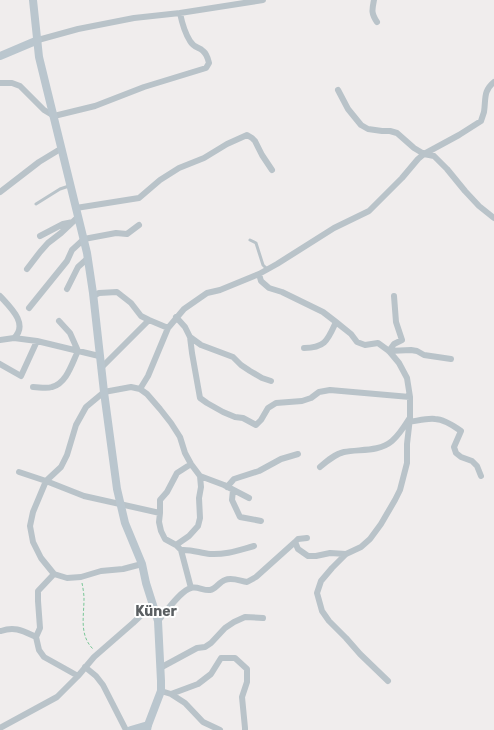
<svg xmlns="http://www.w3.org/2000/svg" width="494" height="730" font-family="Rubik,sans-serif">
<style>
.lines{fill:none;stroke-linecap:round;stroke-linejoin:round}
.path{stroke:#79c697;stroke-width:1;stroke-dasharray:3 2;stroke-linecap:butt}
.lane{stroke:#b9c3c9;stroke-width:3}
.street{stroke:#b9c3c9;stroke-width:6}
.secondary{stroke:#bac6ce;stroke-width:8}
.labels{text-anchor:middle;stroke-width:4;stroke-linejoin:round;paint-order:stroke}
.quarter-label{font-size:14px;font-weight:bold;fill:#5a5e61;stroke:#fff}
</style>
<rect width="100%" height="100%" fill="#f0eded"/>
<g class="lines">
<path class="path" d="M 82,583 C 83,588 84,594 84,599 C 84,616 79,635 93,649"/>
<path class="lane" d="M 36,204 L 60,189 L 69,186
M 250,240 L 256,243 L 263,265 L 268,270"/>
<path class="street" d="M 374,0 C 372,10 371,13 377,22
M 38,40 L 78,29 L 134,18 L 180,13 L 263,0
M 0,83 L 12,83 L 20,86 L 44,110 L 54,116 L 95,106 L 144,87 L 206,68 L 209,63 C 208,59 207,54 203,51 C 199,47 194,48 190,41 C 185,33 182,23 180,13
M 338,90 L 348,109 L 361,125 L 368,129 L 382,131 L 390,131 L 397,133 L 414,148 L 424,154 L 434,156 L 447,169 L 465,191 L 479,206 L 494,218
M 0,192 L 39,162 L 62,148
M 76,208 L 139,198 L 160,180 L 179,168 L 204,158 L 227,144 L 247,135 L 252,138 L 255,141 L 262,155 L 272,170
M 40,236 L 63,224 L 73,222
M 27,269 L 40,252 L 48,243 L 61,233 L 78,217
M 259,274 L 261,281 L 269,288 L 282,292 L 323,312 L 336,322 L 351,334 L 357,342 L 365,345 L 378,343 L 389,351 L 399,363 L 407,378 L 410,397 L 410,418 L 407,444 L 407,463 L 400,490 L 395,500 L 381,524 L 370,539 L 361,547 L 346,554 L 332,568 L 321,581 L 317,593 L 322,611 L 329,621 L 346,638 L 360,654 L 388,681
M 67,289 L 78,267 L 88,258
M 0,296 C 10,307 29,324 14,338
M 93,296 L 99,293 L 117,292 L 131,303 L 141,316 L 149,320 L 168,328
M 29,308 L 67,261 L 72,250 L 84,239 L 116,233 L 127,234 L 139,225
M 176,317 L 185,327 L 190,337 L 192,353 L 200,398 L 207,403 L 223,412 L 235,417 L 243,418 L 256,425 L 261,420 L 268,408 L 276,403 L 302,401 L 311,398 L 319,392 L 330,390 L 410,397
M 190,337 L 201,345 L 233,357 L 241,365 L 250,371 L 262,378 L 271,381
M 0,340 L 14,338 L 37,341 L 99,356
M 304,348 C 326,348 328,339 336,322
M 389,351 L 411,350 L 417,351 L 424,355 L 451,359
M 389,351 L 394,344 L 402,340 L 396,322 L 394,296
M 0,364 L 21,376 L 37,341
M 101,368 L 149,320
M 33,387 C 39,387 46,389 52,387 C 67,383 72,363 78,351 L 70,333 L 59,321
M 140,389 L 148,376 L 168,328 L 184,309 L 207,293 L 220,290 L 259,274 L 277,264 L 334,228 L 369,211 L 402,178 L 418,159 L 424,154 L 459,135 L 481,121 C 482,118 483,115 484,112 C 486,99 483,91 494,82
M 409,422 C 417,421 427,418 435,419 C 444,419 454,426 461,431 L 454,447 L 456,453 L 461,457 L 472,461 L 477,466 L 481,476
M 320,467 C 327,461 335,454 344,452 C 360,449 379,452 392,441 C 399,435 404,427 409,419
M 19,472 L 46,481 L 84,496 L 160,513 L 159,522 L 161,531 L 165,539 L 176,545 L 181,550 L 191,588
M 227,487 L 234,479 L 259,471 L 281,459 L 298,454
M 233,490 L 232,500 L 240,517 L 261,521
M 160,513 L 160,500 L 167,492 L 177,473 L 191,464
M 307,538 L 298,539 L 295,542 L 298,549 L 308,556 L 316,556 L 330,553 L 346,554
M 176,545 L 189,536 L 198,526 L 200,518 L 199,498 L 201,487 L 200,476
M 181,550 C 191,549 200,553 210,554 C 226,555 239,550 254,546
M 142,564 L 123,569 L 101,571 L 81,577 L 67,578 L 54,574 L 41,558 L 33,542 L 30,526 L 33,512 L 46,481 L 61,467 L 67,455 L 76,425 L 86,407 L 104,392 L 131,387 L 140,389 L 147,394 L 160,409 L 171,423 L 180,437 L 185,453 L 191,464 L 200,476 L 224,485 L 249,498
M 54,574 L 38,591 L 38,601 L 40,628 L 36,637 L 39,650 L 44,657 L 62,667 L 78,676
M 158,621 C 165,613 181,590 191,588 C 197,586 204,591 210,590 C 216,589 219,582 225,580 C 232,577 240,581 247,582 L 256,577 L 295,542
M 0,631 L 1,631 C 15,626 23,631 36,637
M 85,667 L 96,676 L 103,685 L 126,730
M 160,668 L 197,648 L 205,647 L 211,643 L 225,628 L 234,622 L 245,617 L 263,618
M 161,691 L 171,694 L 185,703 L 203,722 L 220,730
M 171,694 L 198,684 L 211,674 L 221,658 L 235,658 L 247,669 L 247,682 L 242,697 L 245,728 L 245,730
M 0,728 L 57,697 L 78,676 L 94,657 L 133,623 L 153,604"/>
<path class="secondary" d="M 33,0 L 39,57 L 87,253 L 93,293 L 104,392 L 117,489 L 125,523 L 142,564 L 146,583 L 158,621 L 161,681 L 161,691 L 148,725 L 147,730
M 0,56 L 38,40
M 131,730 L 148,725"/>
</g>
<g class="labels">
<g class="quarter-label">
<text x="156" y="616">Küner</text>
</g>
</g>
</svg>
